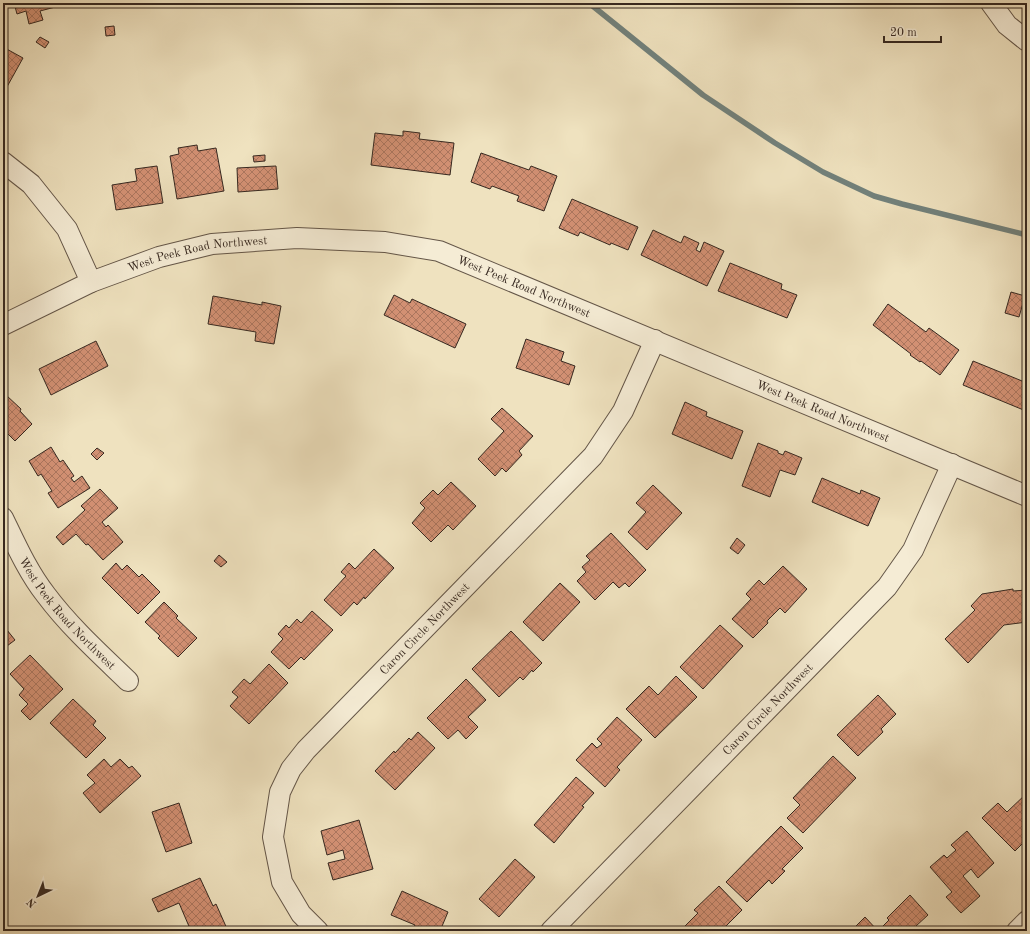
<svg xmlns="http://www.w3.org/2000/svg" width="1030" height="934" font-family="'Old Standard TT',serif">
<style>
.lines{fill:none;stroke-linecap:round;stroke-linejoin:round}
.stream{stroke:#72817b;stroke-width:5.5}
.building{fill:url(#building-cross-hatch);stroke:#362820}
.minor-casing{stroke:#645648;stroke-width:22}
.minor{stroke:#f5ecd5;stroke-width:20}
.labels{text-anchor:middle;stroke-width:3.5;stroke-linejoin:round;paint-order:stroke}
.street-label{font-size:12px;fill:#362820;stroke:#f5ecd5}
</style>
<defs>
<pattern id="building-cross-hatch" width="8" height="8" patternUnits="userSpaceOnUse"><rect width="8" height="8" fill="#d29073"/><path d="M0 0l8 8M0 8l8-8" fill="none" stroke="#ab765e"/></pattern>
</defs>
<rect width="100%" height="100%" fill="#efe2bf"/>
<filter id="stains"><feTurbulence type="fractalNoise" baseFrequency=".005" numOctaves="4"/><feColorMatrix values="0 0 0 0 .2 0 0 0 0 .09 0 0 0 0 .02 0 0 0 .5 -.17"/></filter>
<radialGradient id="worn" r=".72"><stop offset=".6" stop-color="#630" stop-opacity="0"/><stop offset="1" stop-color="#630" stop-opacity=".3"/></radialGradient>
<g class="lines">
<path class="stream" d="M 589,3 L 703,95 L 775,143 L 823,172 L 874,196 L 902,204 L 1027,235"/>
</g>
<path class="building" d="M 14,3 L 62,3 L 63,5 L 40,11 L 43,20 L 29,24 L 26,11 L 17,14 Z
M 114,26 L 115,35 L 106,36 L 105,27 Z
M 40,37 L 49,42 L 45,48 L 36,42 Z
M 3,47 L 23,58 L 3,94 Z
M 403,131 L 420,133 L 419,139 L 454,143 L 450,175 L 371,165 L 375,133 L 403,136 Z
M 197,145 L 198,151 L 216,148 L 224,191 L 177,199 L 170,156 L 179,154 L 178,148 Z
M 481,153 L 529,170 L 531,166 L 557,176 L 544,211 L 517,201 L 519,196 L 492,186 L 490,189 L 471,182 Z
M 265,155 L 265,161 L 254,162 L 253,156 Z
M 157,166 L 163,203 L 116,210 L 112,185 L 137,181 L 135,169 Z
M 276,166 L 278,189 L 238,192 L 237,168 Z
M 572,199 L 638,227 L 628,250 L 611,243 L 610,245 L 580,232 L 578,236 L 559,228 Z
M 653,230 L 681,243 L 684,236 L 699,243 L 696,250 L 700,252 L 704,242 L 724,251 L 707,286 L 641,255 Z
M 730,263 L 782,284 L 781,289 L 797,295 L 787,318 L 718,291 Z
M 1011,292 L 1025,296 L 1019,317 L 1005,313 Z
M 394,295 L 410,303 L 412,299 L 466,324 L 455,348 L 384,315 Z
M 213,296 L 262,305 L 262,302 L 281,306 L 274,344 L 255,341 L 256,332 L 208,324 Z
M 888,304 L 926,332 L 929,328 L 959,350 L 940,375 L 921,361 L 920,362 L 910,355 L 911,354 L 873,325 Z
M 526,339 L 564,352 L 561,361 L 575,366 L 569,385 L 516,368 Z
M 96,341 L 108,366 L 51,395 L 39,369 Z
M 973,361 L 1027,383 L 1027,409 L 1026,411 L 963,385 Z
M 3,395 L 4,397 L 6,395 L 21,409 L 20,411 L 32,424 L 15,441 L 3,429 Z
M 685,402 L 707,412 L 706,416 L 743,431 L 732,459 L 672,434 Z
M 502,408 L 533,436 L 519,451 L 522,455 L 506,472 L 502,468 L 495,476 L 478,459 L 504,431 L 491,419 Z
M 758,443 L 778,451 L 778,453 L 783,455 L 785,451 L 802,458 L 795,475 L 780,470 L 770,497 L 742,486 Z
M 51,447 L 60,462 L 63,460 L 74,476 L 71,478 L 74,482 L 82,476 L 90,488 L 58,508 L 48,493 L 52,491 L 41,474 L 38,476 L 29,461 Z
M 97,448 L 104,453 L 97,460 L 91,454 Z
M 822,478 L 860,494 L 861,490 L 880,498 L 868,526 L 812,502 Z
M 451,482 L 476,506 L 453,530 L 448,525 L 431,542 L 412,523 L 425,508 L 420,503 L 433,490 L 438,495 Z
M 653,485 L 682,513 L 647,550 L 628,532 L 646,512 L 636,503 Z
M 100,489 L 118,508 L 102,522 L 106,527 L 108,525 L 123,542 L 103,560 L 88,544 L 86,545 L 76,534 L 63,545 L 56,537 L 85,510 L 81,506 Z
M 611,533 L 646,570 L 629,587 L 625,583 L 619,588 L 613,582 L 595,600 L 577,581 L 586,572 L 582,567 L 590,560 L 586,556 Z
M 737,538 L 745,545 L 738,554 L 730,548 Z
M 374,549 L 394,568 L 365,599 L 364,597 L 357,605 L 354,602 L 341,616 L 324,600 L 346,576 L 341,572 L 349,563 L 355,569 Z
M 219,555 L 227,562 L 221,567 L 214,561 Z
M 116,563 L 122,570 L 127,565 L 139,577 L 142,574 L 160,592 L 138,614 L 102,578 Z
M 783,566 L 807,589 L 785,613 L 780,608 L 767,621 L 768,623 L 753,638 L 732,619 L 751,599 L 746,594 L 759,580 L 764,585 Z
M 560,583 L 580,602 L 543,641 L 523,622 Z
M 1013,589 L 1013,591 L 1027,590 L 1027,622 L 1004,625 L 968,663 L 945,639 L 975,610 L 971,606 L 982,594 Z
M 164,602 L 178,616 L 176,618 L 197,638 L 178,657 L 158,638 L 160,636 L 145,622 Z
M 312,611 L 333,630 L 304,660 L 301,657 L 289,669 L 271,652 L 283,639 L 278,634 L 286,625 L 289,628 L 297,619 L 301,623 Z
M 3,625 L 15,640 L 3,649 Z
M 720,625 L 743,646 L 703,689 L 680,667 Z
M 511,631 L 542,663 L 533,672 L 532,670 L 523,680 L 520,677 L 499,697 L 472,669 Z
M 30,655 L 63,689 L 30,720 L 21,711 L 28,704 L 19,695 L 24,689 L 10,674 Z
M 269,664 L 288,683 L 249,724 L 230,706 L 238,697 L 232,692 L 244,679 L 250,684 Z
M 676,676 L 697,697 L 655,738 L 626,709 L 649,686 L 658,695 Z
M 466,679 L 486,700 L 468,717 L 478,727 L 466,739 L 458,730 L 448,739 L 427,718 Z
M 878,695 L 896,714 L 881,729 L 883,732 L 858,756 L 837,735 Z
M 73,699 L 96,721 L 93,725 L 106,738 L 86,758 L 50,723 Z
M 617,717 L 642,740 L 617,767 L 620,770 L 605,787 L 576,760 L 592,743 L 597,748 L 602,744 L 597,739 Z
M 418,732 L 435,748 L 395,790 L 375,771 L 394,751 L 395,753 L 409,738 L 411,740 Z
M 833,756 L 856,778 L 803,833 L 787,818 L 800,805 L 793,798 Z
M 104,759 L 111,767 L 120,759 L 129,768 L 132,766 L 141,776 L 100,813 L 83,793 L 95,783 L 87,775 Z
M 576,777 L 594,793 L 582,806 L 584,807 L 554,843 L 534,825 Z
M 1027,793 L 1027,839 L 1015,851 L 982,818 L 998,803 L 1007,812 Z
M 179,803 L 192,843 L 166,852 L 152,812 Z
M 359,820 L 373,869 L 333,880 L 328,863 L 345,859 L 343,850 L 327,855 L 321,831 Z
M 781,826 L 803,848 L 782,869 L 785,871 L 772,884 L 769,880 L 747,902 L 726,882 Z
M 967,831 L 994,863 L 978,878 L 971,869 L 963,876 L 980,896 L 961,913 L 946,897 L 952,892 L 930,867 L 944,855 L 947,858 L 956,850 L 951,845 Z
M 515,859 L 535,877 L 499,917 L 479,899 Z
M 200,878 L 213,906 L 216,904 L 228,931 L 191,931 L 179,903 L 158,912 L 152,899 Z
M 719,886 L 742,910 L 721,931 L 680,931 L 698,913 L 694,910 Z
M 402,891 L 448,912 L 440,931 L 412,931 L 415,925 L 391,915 Z
M 910,895 L 928,915 L 916,926 L 919,929 L 917,931 L 878,931 L 889,920 L 887,918 Z
M 865,917 L 878,931 L 852,930 Z"/>
<g class="lines">
<defs>
<g id="minor">
<path d="M 991,3 L 1007,25 L 1027,41"/>
<path d="M 3,162 L 31,184 L 67,229 L 91,282"/>
<path id="s1" d="M 3,325 L 91,282 L 159,257 L 212,244 L 297,238 L 385,242 L 439,251 L 1027,496"/>
<path id="s2" d="M 3,518 C 16,545 28,572 46,595 C 70,627 100,654 128,681"/>
<path id="s3" d="M 318,931 L 301,914 L 282,882 L 273,837 L 280,792 L 291,769 L 306,750 L 593,456 L 623,411 L 655,340"/>
<path id="s4" d="M 551,931 L 887,587 L 913,550 L 952,464"/>
<path d="M 1017,931 L 1027,921"/>
</g>
</defs>
<use href="#minor" class="minor-casing"/>
<use href="#minor" class="minor"/>
</g>
<g class="labels">
<g class="street-label">
<text dy="4" stroke="none"><textPath href="#s1" startOffset="209">West Peek Road Northwest</textPath></text>
<text dy="4" stroke="none"><textPath href="#s1" startOffset="545">West Peek Road Northwest</textPath></text>
<text dy="4" stroke="none"><textPath href="#s1" startOffset="869">West Peek Road Northwest</textPath></text>
<text dy="4" stroke="none"><textPath href="#s2" startOffset="116">West Peek Road Northwest</textPath></text>
<text dy="4" stroke="none"><textPath href="#s3" startOffset="372">Caron Circle Northwest</textPath></text>
<text dy="4" stroke="none"><textPath href="#s4" startOffset="310">Caron Circle Northwest</textPath></text>
</g>
</g>
<rect width="1030" height="934" fill="none" stroke="#efe2bf" stroke-width="16"/>
<rect x="4" y="4" width="1022" height="926" fill="none" stroke="#362820" stroke-width="2"/>
<rect x="8" y="8" width="1014" height="918" fill="none" stroke="#362820"/>
<g transform="translate(38 896) rotate(223)" stroke="#f5ecd5" stroke-width="3" paint-order="stroke">
<path d="M0-3L7 15L0 10L-7 15Z" fill="#362820"/>
<text y="-6" font-size="11" font-weight="bold" text-anchor="middle" fill="#362820">N</text>
</g>
<path d="M884 36v6h57v-6" fill="none" stroke="#362820" stroke-width="2"/>
<text x="890" y="36" font-size="12" fill="#362820" stroke="#f5ecd5" stroke-width="3" paint-order="stroke">20 m</text>
<rect width="100%" height="100%" filter="url(#stains)"/>
<rect width="100%" height="100%" fill="url(#worn)"/>
</svg>
